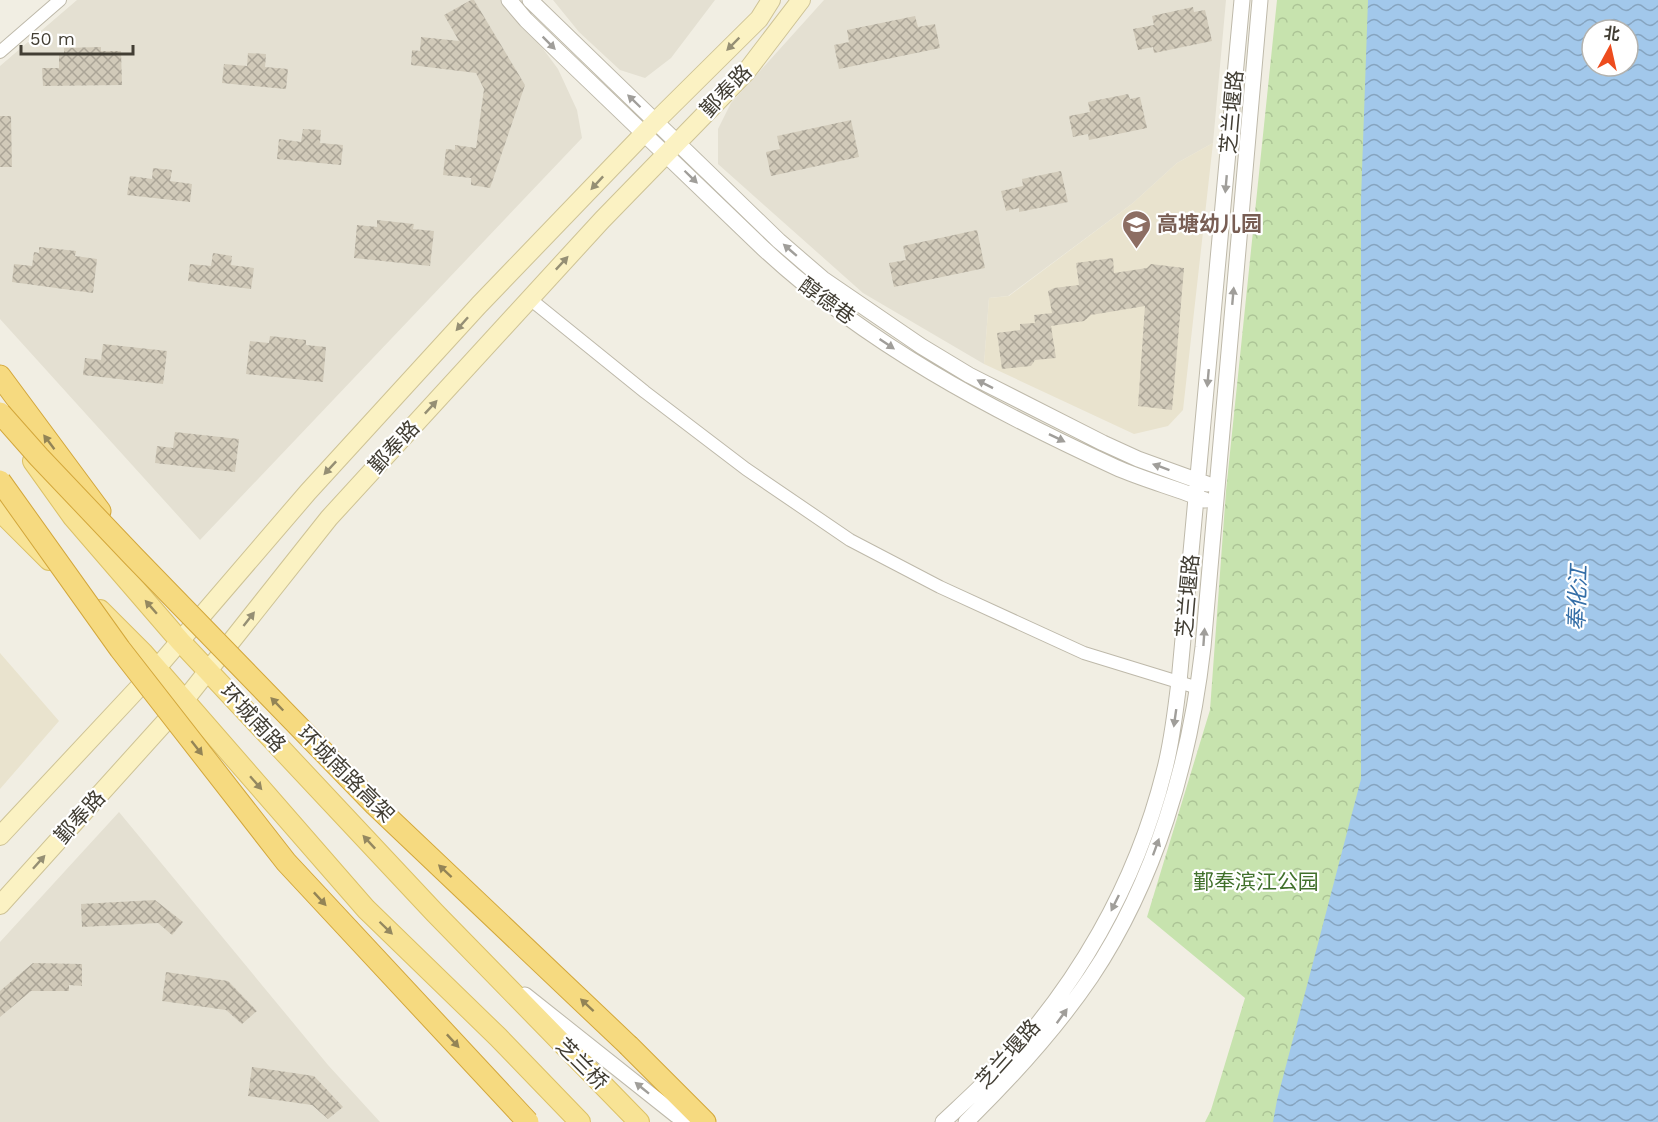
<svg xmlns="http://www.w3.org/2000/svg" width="1658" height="1122" font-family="'Work Sans','Noto Sans SC',sans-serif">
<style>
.residential{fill:#e4e0d2}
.education{fill:#e9e3ce}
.forest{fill:url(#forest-crowns)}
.water{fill:url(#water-waves);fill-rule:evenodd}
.building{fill:url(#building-cross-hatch)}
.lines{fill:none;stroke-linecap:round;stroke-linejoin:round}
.minor-casing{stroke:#beb9aa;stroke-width:14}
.tertiary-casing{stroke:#beb9aa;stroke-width:17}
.secondary-casing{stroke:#cec396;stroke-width:20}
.primary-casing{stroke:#dcc166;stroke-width:22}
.trunk-casing{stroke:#d3a73b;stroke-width:23}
.minor{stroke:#fff;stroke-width:12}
.tertiary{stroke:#fff;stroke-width:15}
.secondary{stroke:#fbf2c3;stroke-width:18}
.primary{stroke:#f8e395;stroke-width:20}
.trunk{stroke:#f6da80;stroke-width:21}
.trunk-bridge-casing{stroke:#d3a73b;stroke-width:23;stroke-linecap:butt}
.trunk-bridge{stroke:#f6da80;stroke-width:21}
.oneway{fill:#a09e9a}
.oneway2{fill:#958f74}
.oneway3{fill:#938456}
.oneway4{fill:#948860}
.labels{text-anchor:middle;stroke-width:4.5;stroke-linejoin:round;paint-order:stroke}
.street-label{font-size:21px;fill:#423e34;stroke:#fff}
.education-label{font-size:21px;font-weight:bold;fill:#785e54;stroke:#fff;text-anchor:start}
.park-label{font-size:21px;fill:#40702b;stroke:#fff}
.water-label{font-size:22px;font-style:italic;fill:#346ea7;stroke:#fff}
</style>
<defs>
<pattern id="forest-crowns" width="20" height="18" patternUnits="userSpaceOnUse" patternTransform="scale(1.5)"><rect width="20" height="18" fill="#c7e3ae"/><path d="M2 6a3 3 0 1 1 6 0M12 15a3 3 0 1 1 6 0" fill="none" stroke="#acc496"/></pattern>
<pattern id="water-waves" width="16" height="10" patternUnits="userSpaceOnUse" patternTransform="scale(1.5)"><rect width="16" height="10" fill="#a2c8eb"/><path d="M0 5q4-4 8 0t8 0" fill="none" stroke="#86a4bf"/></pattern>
<pattern id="building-cross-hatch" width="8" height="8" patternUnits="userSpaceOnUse" patternTransform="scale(1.5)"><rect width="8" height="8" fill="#d1cab9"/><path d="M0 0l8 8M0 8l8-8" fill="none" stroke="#aba597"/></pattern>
</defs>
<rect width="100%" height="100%" fill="#f1eee3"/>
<path class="residential" d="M 77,0 L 507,0 L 558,69 L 577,110 L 582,138 L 200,540 L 0,319 L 0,66 Z
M 553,0 L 715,0 L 671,58 L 645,78 L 620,70 L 579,32 Z
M 824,0 L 1226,0 L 1213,143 L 1177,163 L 1133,203 L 1008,296 L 989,298 L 984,364 L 863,293 L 718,164 L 718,129 L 731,103 Z
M 119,812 L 328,1065 L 380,1122 L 0,1122 L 0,942 Z"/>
<path class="education" d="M 1213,143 L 1183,410 L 1168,426 L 1134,434 L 984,364 L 989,298 L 1009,296 L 1133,203 L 1177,163 Z
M 0,653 L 59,721 L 0,789 Z"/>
<path class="forest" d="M 1277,0 L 1375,0 L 1367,699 L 1354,874 L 1292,1122 L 1205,1122 L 1211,1110 L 1245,998 L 1147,917 L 1210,710 L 1226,491 Z"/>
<path class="water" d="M 1368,0 L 1658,0 L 1658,1122 L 1273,1122 L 1277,1100 L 1361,779 L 1361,199 ZM 1592,30 L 1628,30 L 1628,66 L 1592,66 Z"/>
<path class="building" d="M 471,0 L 474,0 L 525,85 L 490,188 L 471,185 L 471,178 L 443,175 L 446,149 L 455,150 L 455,145 L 476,148 L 484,89 L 476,73 L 411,65 L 412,50 L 420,51 L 421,37 L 459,41 L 444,15 Z
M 1193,7 L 1194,12 L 1205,10 L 1212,41 L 1154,53 L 1153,47 L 1138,50 L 1133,29 L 1154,25 L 1152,16 Z
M 915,16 L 918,27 L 935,24 L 940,48 L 839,69 L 834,45 L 849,42 L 847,30 Z
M 101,47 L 101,51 L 121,51 L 122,85 L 43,86 L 42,68 L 59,68 L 59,54 L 64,54 L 64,48 Z
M 248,53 L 266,54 L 265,67 L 288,69 L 286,89 L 222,83 L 224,64 L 247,66 Z
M 1128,94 L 1130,99 L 1140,97 L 1147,128 L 1089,140 L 1088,134 L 1073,137 L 1069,116 L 1090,112 L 1088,102 Z
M 0,116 L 11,116 L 12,167 L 0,167 Z
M 851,120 L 859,157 L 771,176 L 766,152 L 780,149 L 777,136 Z
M 303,129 L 321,130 L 320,143 L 343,145 L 341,165 L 277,159 L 279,139 L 301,142 Z
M 153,168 L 172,170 L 170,181 L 192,184 L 190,202 L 127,195 L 130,176 L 152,179 Z
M 1061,171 L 1068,202 L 1019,212 L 1019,208 L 1006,211 L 1001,191 L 1023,186 L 1022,179 Z
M 377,220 L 414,224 L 413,229 L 434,231 L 430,266 L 354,258 L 357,225 L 377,227 Z
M 977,230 L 985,268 L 894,287 L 889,263 L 906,260 L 903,246 Z
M 39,247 L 76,251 L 75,256 L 97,259 L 93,293 L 12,282 L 14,264 L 32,266 L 34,252 L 39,253 Z
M 213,253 L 232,256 L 231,265 L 254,268 L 251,289 L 188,281 L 190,264 L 211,266 Z
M 1113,258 L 1114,273 L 1147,268 L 1151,264 L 1184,268 L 1172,410 L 1138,406 L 1145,306 L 1091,315 L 1084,321 L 1051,326 L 1056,358 L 1035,360 L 1031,366 L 1002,369 L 997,333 L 1020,330 L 1020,324 L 1035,323 L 1034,315 L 1052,313 L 1048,291 L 1054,288 L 1079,285 L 1076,263 Z
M 270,336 L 306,340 L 306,345 L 326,347 L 323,382 L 246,374 L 250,341 L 269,343 Z
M 103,344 L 167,351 L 163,384 L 83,375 L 85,358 L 101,360 Z
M 175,432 L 239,439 L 235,472 L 155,463 L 157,446 L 173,448 Z
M 155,900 L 183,922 L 172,935 L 158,923 L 82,927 L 81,904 Z
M 33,963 L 82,964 L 82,986 L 69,985 L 69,991 L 31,991 L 0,1017 L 0,991 Z
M 166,972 L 228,981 L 257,1011 L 242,1024 L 226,1010 L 162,1001 Z
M 252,1067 L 314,1076 L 343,1107 L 328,1119 L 312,1105 L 248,1096 Z"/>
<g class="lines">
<defs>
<path id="minor" d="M 0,52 L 60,0
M 530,299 L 645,392 L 746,469 L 850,540 L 940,587 L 1084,653 L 1198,688"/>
<path id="tertiary" d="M 509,0 L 526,20 L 563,56 L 764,249 C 865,343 991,410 1115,467 C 1144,480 1176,488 1205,500
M 530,0 L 779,241 L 823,279 L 921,346 L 969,375 L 1103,443 L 1138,459 L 1207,484
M 525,995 L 676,1115 L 689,1122
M 943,1122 C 961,1105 979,1089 996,1071 C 1076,989 1136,884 1164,772 C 1172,743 1175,713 1179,682 L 1242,0
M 966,1122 C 1012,1077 1055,1030 1091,977 C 1156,880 1190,762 1203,647 L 1260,0"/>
<path id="secondary" d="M 0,836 L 156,669 L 308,492 L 479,305 L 656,121 L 759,19 L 771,0
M 0,905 L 184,701 L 329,518 L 602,220 L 746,72 L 801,0"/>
<path id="primary" d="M 33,461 L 73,517 L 180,641 L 435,913 L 639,1122
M 0,511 L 49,560
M 100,610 L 143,653 L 366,909 L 498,1037 L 580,1122"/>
<path id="trunk" d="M 0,376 L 100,511
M 629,1046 L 705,1122"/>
</defs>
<use href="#minor" class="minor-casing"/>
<use href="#tertiary" class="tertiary-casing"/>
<use href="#secondary" class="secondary-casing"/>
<use href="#primary" class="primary-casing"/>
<use href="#trunk" class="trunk-casing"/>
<use href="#minor" class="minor"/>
<use href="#tertiary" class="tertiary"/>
<use href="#secondary" class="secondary"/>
<use href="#primary" class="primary"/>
<use href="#trunk" class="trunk"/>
<defs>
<path id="trunk-bridge" d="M 0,413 L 39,457 L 134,557 L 375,805 L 629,1046
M 0,481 L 120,649 L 286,862 L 528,1122"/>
</defs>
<use href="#trunk-bridge" class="trunk-bridge-casing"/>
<use href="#trunk-bridge" class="trunk-bridge"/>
</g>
<defs><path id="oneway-solid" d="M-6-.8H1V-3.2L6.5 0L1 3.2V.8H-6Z" transform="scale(1.5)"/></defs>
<g class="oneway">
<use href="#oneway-solid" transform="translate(549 43) rotate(45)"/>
<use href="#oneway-solid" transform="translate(634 101) rotate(-136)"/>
<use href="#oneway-solid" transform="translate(691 177) rotate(44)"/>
<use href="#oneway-solid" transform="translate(1226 184) rotate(95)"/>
<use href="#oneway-solid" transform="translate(790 250) rotate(-139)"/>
<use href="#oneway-solid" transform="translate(1233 296) rotate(-85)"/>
<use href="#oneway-solid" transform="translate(887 344) rotate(34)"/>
<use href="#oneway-solid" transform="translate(1208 378) rotate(95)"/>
<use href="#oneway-solid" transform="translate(985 384) rotate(-153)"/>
<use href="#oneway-solid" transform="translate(1057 438) rotate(26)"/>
<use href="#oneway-solid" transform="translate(1161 467) rotate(-160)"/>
<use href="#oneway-solid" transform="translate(1204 637) rotate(-86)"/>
<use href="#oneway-solid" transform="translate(1175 718) rotate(98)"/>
<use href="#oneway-solid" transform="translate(1156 847) rotate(-70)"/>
<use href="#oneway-solid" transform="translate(1115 903) rotate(116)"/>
<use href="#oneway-solid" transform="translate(1062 1016) rotate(-54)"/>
<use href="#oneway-solid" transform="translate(642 1088) rotate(-141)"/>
</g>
<g class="oneway2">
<use href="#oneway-solid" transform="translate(733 44) rotate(135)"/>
<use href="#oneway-solid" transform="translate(597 183) rotate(133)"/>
<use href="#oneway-solid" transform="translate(562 263) rotate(-47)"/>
<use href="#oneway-solid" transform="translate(462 324) rotate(132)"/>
<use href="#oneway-solid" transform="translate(431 407) rotate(-47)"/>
<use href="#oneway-solid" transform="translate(330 468) rotate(133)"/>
<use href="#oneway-solid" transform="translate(249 619) rotate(-52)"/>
<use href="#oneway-solid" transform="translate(39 862) rotate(-48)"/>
</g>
<g class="oneway3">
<use href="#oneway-solid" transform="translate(49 442) rotate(-127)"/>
<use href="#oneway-solid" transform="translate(277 704) rotate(-134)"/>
<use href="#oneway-solid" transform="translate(197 748) rotate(52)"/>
<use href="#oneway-solid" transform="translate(445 871) rotate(-137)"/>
<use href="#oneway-solid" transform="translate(320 899) rotate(47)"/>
<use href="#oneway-solid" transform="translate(587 1005) rotate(-137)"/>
<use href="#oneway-solid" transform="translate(453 1041) rotate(47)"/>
</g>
<g class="oneway4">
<use href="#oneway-solid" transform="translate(151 607) rotate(-131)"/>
<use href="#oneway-solid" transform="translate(256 783) rotate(49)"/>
<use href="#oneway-solid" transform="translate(369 842) rotate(-133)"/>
<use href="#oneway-solid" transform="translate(386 928) rotate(44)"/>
</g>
<defs>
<symbol id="school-pin" viewBox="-11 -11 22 30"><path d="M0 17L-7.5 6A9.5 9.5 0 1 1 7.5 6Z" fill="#8d6e63" stroke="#fff"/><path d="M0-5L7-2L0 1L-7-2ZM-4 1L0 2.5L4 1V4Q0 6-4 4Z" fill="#fff"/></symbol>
</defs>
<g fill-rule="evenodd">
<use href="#school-pin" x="1120" y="208" width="33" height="45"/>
</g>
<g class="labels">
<g class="street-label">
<text transform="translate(726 91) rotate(-46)" y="7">鄞奉路</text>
<text transform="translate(1232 112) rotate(-85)" y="7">芝兰堰路</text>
<text transform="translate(827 301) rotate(36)" y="7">醇德巷</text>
<text transform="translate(394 447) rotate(-47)" y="7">鄞奉路</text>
<text transform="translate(1188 596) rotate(-85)" y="7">芝兰堰路</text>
<text transform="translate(253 718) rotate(47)" y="7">环城南路</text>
<text transform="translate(346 774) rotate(45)" y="7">环城南路高架</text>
<text transform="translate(80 817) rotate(-48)" y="7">鄞奉路</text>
<text transform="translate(1008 1054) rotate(-48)" y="7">芝兰堰路</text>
<text transform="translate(582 1064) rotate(45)" y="7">芝兰桥</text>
</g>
<g class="education-label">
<text x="1157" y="231">高塘幼儿园</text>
</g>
<g class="park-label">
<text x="1256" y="889">鄞奉滨江公园</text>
</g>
<g class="water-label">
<text transform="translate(1577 598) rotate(-88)" y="8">奉化江</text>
</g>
</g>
<g transform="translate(1610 48) rotate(8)"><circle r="28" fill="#ffffff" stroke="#b3b2ae" stroke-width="1.5"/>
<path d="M0-4.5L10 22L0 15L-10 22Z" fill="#ed4c1e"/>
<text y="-9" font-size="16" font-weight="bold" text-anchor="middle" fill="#423e34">北</text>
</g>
<path d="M21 45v9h112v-9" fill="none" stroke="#423e34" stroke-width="3"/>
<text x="30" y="45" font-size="18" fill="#423e34" stroke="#ffffff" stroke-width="4.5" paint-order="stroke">50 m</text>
</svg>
